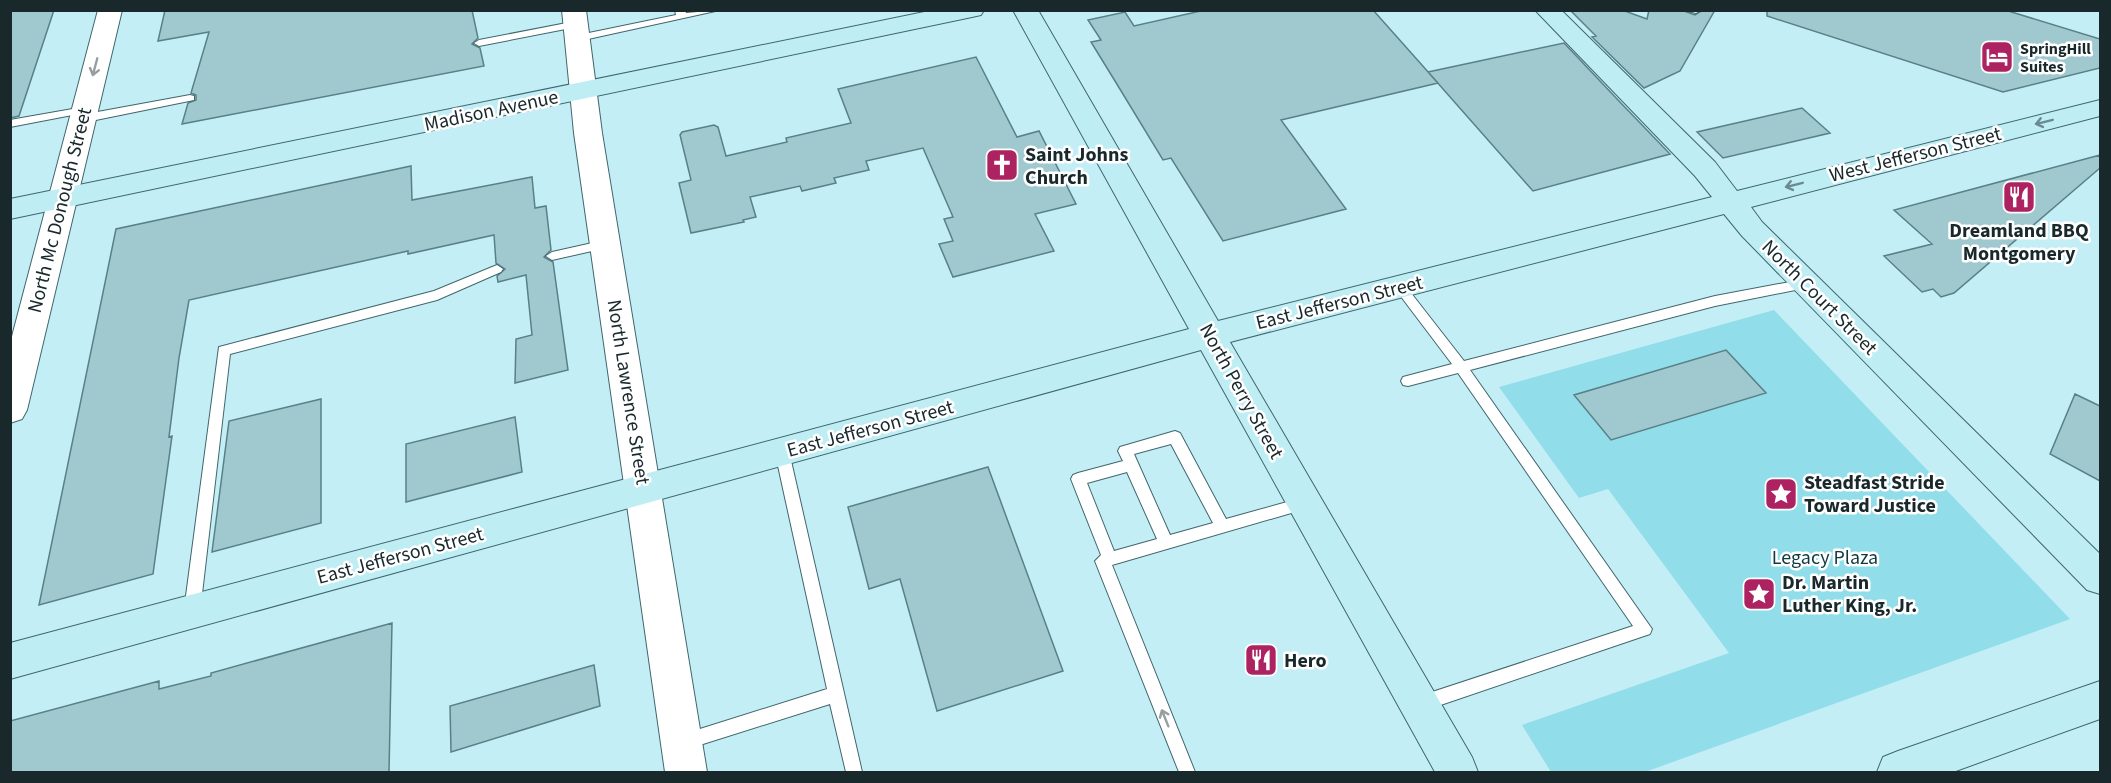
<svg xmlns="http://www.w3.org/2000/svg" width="2111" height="783" font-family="'Source Sans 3',sans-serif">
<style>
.green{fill:#91ddea}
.building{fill:#9fc8cf;stroke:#598087;stroke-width:1.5}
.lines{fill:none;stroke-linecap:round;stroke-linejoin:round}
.service-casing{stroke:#40666c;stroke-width:2}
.tertiary-casing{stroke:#40666c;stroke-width:2}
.secondary-casing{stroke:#40666c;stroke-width:2}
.service{fill:#fff;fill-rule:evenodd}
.tertiary{fill:#fff;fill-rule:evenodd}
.secondary{fill:#beedf4;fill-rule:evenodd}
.oneway{stroke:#979ea0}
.oneway2{stroke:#6b8a90}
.labels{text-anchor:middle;stroke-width:5;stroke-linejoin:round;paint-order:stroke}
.far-poi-label{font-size:16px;font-weight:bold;fill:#18282b;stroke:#fff;text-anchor:start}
.street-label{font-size:20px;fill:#18282b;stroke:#fff}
.poi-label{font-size:20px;font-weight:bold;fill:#18282b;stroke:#fff;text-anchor:start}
.park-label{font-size:20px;fill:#0e3940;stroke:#fff}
</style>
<rect width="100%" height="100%" fill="#c4eef6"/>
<path class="green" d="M 1774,310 L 2070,619 L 1645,772 L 1551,772 L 1522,725 L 1729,653 L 1608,489 L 1579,498 L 1499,387 Z"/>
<path class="building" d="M 10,10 L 54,10 L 19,116 L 10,118 Z
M 165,10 L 472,10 L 478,38 L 472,44 L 480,48 L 484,66 L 182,124 L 188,103 L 196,100 L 196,95 L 191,93 L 209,32 L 158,41 Z
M 1205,10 L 1373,10 L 1438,83 L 1281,120 L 1346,209 L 1223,241 L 1171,158 L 1163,160 L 1115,81 L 1091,42 L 1101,40 L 1088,20 L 1125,12 L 1134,26 Z
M 1570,10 L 1622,10 L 1647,19 L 1649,10 L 1681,10 L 1695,15 L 1703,10 L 1715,10 L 1680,71 L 1644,88 L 1592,37 L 1596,36 Z
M 1767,10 L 2005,10 L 2100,39 L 2100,68 L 2003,92 L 1767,16 Z
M 1564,43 L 1618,100 L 1670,154 L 1533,191 L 1428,72 Z
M 976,57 L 1017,137 L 1039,131 L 1076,204 L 1035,214 L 1054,251 L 953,277 L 939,244 L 953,241 L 944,219 L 953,217 L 923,148 L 866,161 L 869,170 L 834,178 L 836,183 L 802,191 L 800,186 L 750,197 L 756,217 L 743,220 L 744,222 L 691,233 L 679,183 L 691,180 L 680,135 L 682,132 L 714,125 L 718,127 L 726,156 L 787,142 L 786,138 L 851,123 L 838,89 Z
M 1802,108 L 1830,133 L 1723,158 L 1697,132 Z
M 2100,155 L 2100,168 L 1954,293 L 1941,297 L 1933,289 L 1922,292 L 1884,256 L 1932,244 L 1894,210 Z
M 411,166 L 412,200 L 532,177 L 535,208 L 546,206 L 551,250 L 544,257 L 553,262 L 568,370 L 515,383 L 516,339 L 532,335 L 526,275 L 498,282 L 497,276 L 505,269 L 496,263 L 494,235 L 408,254 L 408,251 L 189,300 L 179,358 L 169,437 L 172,436 L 153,574 L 39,605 L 116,229 Z
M 1726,350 L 1766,393 L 1611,440 L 1574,395 Z
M 2075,394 L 2100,406 L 2100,481 L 2050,454 Z
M 321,399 L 321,523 L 212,552 L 229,421 Z
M 515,417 L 522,472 L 406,502 L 406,444 Z
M 988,467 L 1063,671 L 937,711 L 900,579 L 869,589 L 848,507 Z
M 392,623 L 389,772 L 10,772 L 10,721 L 159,681 L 159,689 L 211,676 L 211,673 Z
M 594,665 L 600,706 L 451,752 L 450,706 Z"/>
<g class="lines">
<defs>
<path id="service" d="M 675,10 L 685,10 L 686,13 L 720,10 L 579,41 L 574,38 L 579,35 L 676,15 Z
M 1683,10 L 1701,10 L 1696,13 Z
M 577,21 L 581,22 L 581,26 L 479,46 L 474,43 L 479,40 Z
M 190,95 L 194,96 L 194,100 L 81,123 L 75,119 L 81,115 Z
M 84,107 L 88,108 L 88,112 L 10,127 L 10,120 Z
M 606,240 L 610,241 L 612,244 L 610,247 L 552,260 L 546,256 L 552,252 Z
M 497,265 L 503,269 L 501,272 L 437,300 L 230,354 L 200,611 L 197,616 L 192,618 L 187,616 L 184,611 L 219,347 L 434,291 Z
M 1806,279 L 1810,281 L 1812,284 L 1810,287 L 1715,306 L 1470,370 L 1652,629 L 1650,634 L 1644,636 L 1420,712 L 1414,710 L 1412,704 L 1414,698 L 1420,696 L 1633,626 L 1458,373 L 1408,386 L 1403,385 L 1401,381 L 1403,377 L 1452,364 L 1396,290 L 1394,287 L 1396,284 L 1404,284 L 1464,361 L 1715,296 Z
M 1175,431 L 1180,433 L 1226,519 L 1305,497 L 1310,499 L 1312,503 L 1310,507 L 1305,509 L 1112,565 L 1195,772 L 1179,772 L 1095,561 L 1101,555 L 1071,479 L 1073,475 L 1078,473 L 1123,461 L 1118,451 L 1120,447 ZM 1171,444 L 1213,523 L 1170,535 L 1134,454 ZM 1127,472 L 1157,539 L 1114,551 L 1087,483 Z
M 782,446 L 787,448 L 789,452 L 862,772 L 846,772 L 830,704 L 684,750 L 678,748 L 676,742 L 678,736 L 684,734 L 827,689 L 775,452 L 777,448 Z"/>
<path id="tertiary" d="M 98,10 L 122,10 L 27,410 L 22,419 L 10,423 L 10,344 Z
M 562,10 L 586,10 L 602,133 L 707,772 L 665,772 L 574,133 Z"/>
<path id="secondary" d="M 934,10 L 984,10 L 981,15 L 972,17 L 10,219 L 10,199 Z
M 1013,10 L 1038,10 L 1218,321 L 1712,197 L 1695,176 L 1535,10 L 1561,10 L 1715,162 L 1737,191 L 2100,100 L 2100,116 L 1751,207 L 1762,222 L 2100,554 L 2100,594 L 2087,590 L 1742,236 L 1724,214 L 1230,342 L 1472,757 L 1478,772 L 1435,772 L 1201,350 L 10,679 L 10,643 L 1189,329 Z
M 2100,681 L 2100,719 L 1953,772 L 1877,772 L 1883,757 L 1898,751 Z"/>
</defs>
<use href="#service" class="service-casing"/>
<use href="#tertiary" class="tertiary-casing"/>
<use href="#secondary" class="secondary-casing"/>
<use href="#service" class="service"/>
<use href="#tertiary" class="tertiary"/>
<use href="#secondary" class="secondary"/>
</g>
<defs><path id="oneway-shaft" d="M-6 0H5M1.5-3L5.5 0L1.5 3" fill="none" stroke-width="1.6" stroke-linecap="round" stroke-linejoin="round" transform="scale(1.5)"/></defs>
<g class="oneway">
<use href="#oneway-shaft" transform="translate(95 67) rotate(105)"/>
<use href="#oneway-shaft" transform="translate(1165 718) rotate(-112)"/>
</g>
<g class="oneway2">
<use href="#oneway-shaft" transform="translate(2044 122) rotate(166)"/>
<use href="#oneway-shaft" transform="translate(1794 185) rotate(166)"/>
</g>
<defs>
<symbol id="hotel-square" viewBox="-11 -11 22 22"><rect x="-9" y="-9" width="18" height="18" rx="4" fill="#ad2260" stroke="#fff"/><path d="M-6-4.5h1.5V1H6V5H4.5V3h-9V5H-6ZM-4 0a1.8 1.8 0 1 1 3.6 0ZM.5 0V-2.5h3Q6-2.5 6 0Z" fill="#fff"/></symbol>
<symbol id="church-square" viewBox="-11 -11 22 22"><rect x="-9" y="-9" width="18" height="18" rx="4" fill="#ad2260" stroke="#fff"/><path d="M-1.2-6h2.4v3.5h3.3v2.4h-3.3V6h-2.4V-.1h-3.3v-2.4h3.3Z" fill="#fff"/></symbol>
<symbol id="restaurant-square" viewBox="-11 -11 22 22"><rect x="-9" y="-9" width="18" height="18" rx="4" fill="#ad2260" stroke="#fff"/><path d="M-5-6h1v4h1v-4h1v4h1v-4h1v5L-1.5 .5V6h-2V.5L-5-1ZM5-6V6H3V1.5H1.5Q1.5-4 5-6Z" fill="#fff"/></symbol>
<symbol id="sight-square" viewBox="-11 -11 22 22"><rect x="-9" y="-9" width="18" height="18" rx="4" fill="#ad2260" stroke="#fff"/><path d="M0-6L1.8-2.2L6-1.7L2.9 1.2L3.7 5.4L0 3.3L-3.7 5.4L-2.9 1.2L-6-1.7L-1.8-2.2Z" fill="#fff"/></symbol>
</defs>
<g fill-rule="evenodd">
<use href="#hotel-square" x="1978" y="38" width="38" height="38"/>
<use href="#church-square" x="983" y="146" width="38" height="38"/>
<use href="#restaurant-square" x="2000" y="178" width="38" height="38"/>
<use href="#sight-square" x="1762" y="475" width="38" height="38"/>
<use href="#sight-square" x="1740" y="575" width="38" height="38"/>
<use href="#restaurant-square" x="1242" y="641" width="38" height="38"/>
</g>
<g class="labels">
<g class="far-poi-label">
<text x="2020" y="54">SpringHill<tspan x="2020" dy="18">Suites</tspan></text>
</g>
<g class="street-label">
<text transform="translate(491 110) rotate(-12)" y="7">Madison Avenue</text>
<text transform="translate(1915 154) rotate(-14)" y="7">West Jefferson Street</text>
<text transform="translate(59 210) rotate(-76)" y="7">North Mc Donough Street</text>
<text transform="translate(1820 297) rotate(45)" y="7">North Court Street</text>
<text transform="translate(1339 302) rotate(-14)" y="7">East Jefferson Street</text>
<text transform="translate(1242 391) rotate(61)" y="7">North Perry Street</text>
<text transform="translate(629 392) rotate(81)" y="7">North Lawrence Street</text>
<text transform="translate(870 428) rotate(-15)" y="7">East Jefferson Street</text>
<text transform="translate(400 555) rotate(-15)" y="7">East Jefferson Street</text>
</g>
<g class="poi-label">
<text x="1025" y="161">Saint Johns<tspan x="1025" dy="23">Church</tspan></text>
<text x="2019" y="237" text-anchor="middle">Dreamland BBQ<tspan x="2019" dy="23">Montgomery</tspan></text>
<text x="1804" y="489">Steadfast Stride<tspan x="1804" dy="23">Toward Justice</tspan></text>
<text x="1782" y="589">Dr. Martin<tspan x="1782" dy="23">Luther King, Jr.</tspan></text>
<text x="1284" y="667">Hero</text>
</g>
<g class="park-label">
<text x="1825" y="564">Legacy Plaza</text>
</g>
</g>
<rect width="2111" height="783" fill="none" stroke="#18282b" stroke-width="24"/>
</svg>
